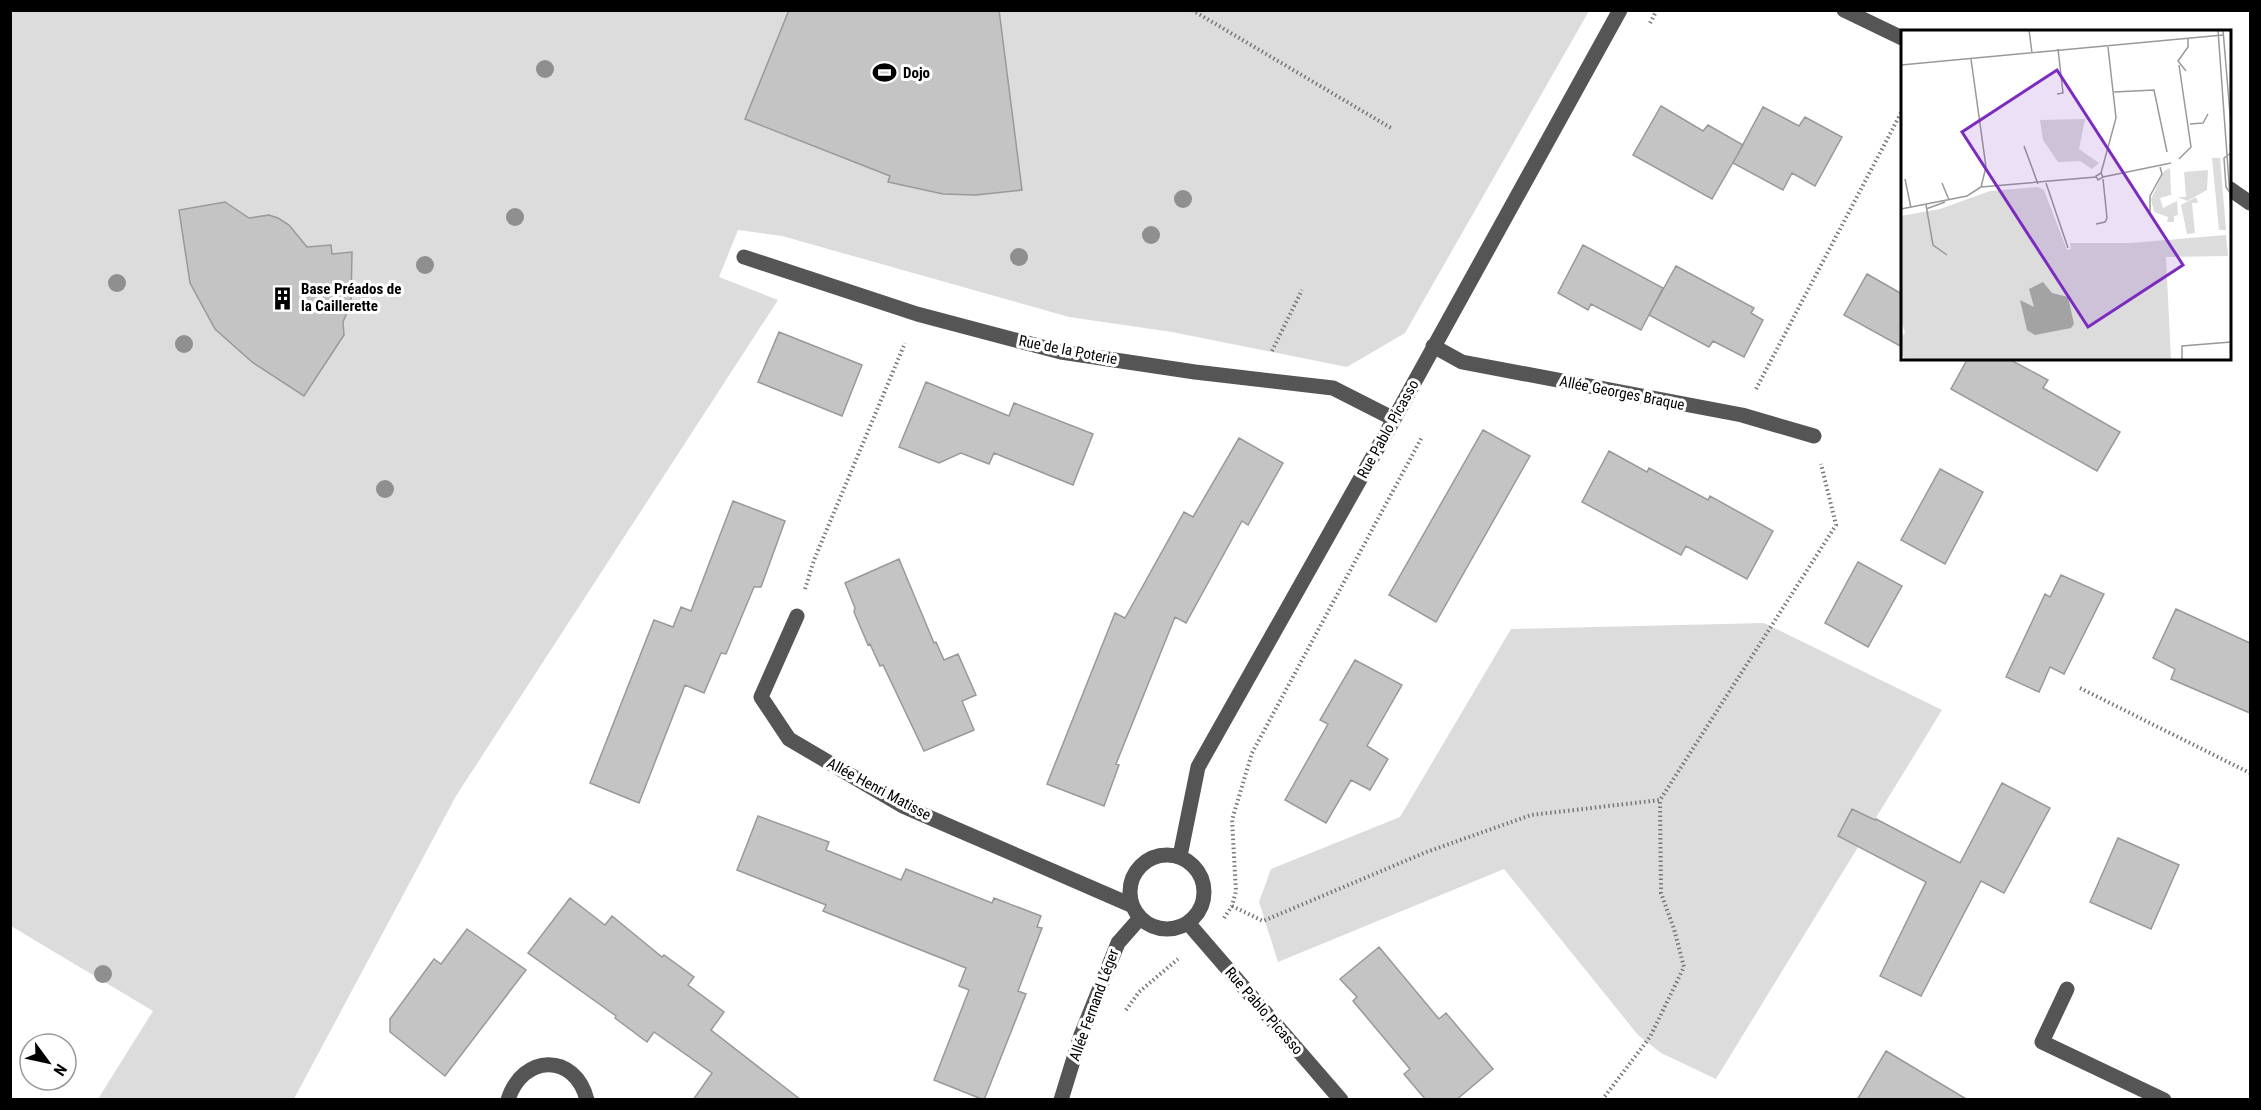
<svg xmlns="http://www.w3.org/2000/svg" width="2261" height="1110" font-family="'Roboto Condensed',sans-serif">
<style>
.green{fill:#dcdcdc}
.building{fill:#c4c4c4;stroke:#999;stroke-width:1.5}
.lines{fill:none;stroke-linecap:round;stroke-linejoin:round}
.path{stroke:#777;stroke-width:4;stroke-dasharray:1.5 3;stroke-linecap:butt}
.minor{stroke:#555;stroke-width:15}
.tree{fill:#8f8f8f}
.labels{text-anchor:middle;stroke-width:6;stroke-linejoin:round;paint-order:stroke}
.poi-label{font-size:15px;font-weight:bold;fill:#000;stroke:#fff;text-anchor:start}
.street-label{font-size:15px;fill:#000;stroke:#fff}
.inset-road{fill:none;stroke:#999;stroke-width:1.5}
.view{fill:#7b2cbf;fill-opacity:0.15;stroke:#7b2cbf;stroke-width:3}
.inset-edge{fill:none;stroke:#000;stroke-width:3}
</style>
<rect width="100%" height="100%" fill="#fff"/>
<path class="green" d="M 11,11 L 1589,11 L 1405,333 L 1347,367 L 1172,332 L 1069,317 L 782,236 L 738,230 L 719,277 L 778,300 L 456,796 L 294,1099 L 98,1099 L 153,1011 L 11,926 Z
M 1764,623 L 1942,710 L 1716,1079 L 1661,1053 L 1638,1035 L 1504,869 L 1278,962 L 1259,902 L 1271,869 L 1400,817 L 1511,629 Z"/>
<path class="building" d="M 789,10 L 999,10 L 1022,190 L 976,195 L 943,194 L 888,182 L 890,176 L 745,119 Z
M 1661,106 L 1703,131 L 1708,125 L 1743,145 L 1712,199 L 1633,155 Z
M 1763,107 L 1799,126 L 1805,117 L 1842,137 L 1815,186 L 1792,173 L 1783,190 L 1733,163 Z
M 225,202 L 249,218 L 269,215 L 278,218 L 289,225 L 307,247 L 331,245 L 332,254 L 352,252 L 351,303 L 343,322 L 344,335 L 304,396 L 252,362 L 215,329 L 190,283 L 179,210 Z
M 1583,245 L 1663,288 L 1641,330 L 1591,304 L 1588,310 L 1558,293 Z
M 1676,266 L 1754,308 L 1751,313 L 1763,320 L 1744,357 L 1713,341 L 1709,347 L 1649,315 Z
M 1867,274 L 1902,294 L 1902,347 L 1844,315 Z
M 779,332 L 862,365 L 842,416 L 758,382 Z
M 1968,358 L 2007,358 L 2048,380 L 2043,388 L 2120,432 L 2097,471 L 1951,389 Z
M 926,382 L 1009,416 L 1014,403 L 1093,434 L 1073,485 L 994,453 L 989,464 L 961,453 L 939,463 L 899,447 Z
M 1483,430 L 1530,456 L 1436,622 L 1389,595 Z
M 1239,438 L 1283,463 L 1248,525 L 1242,521 L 1186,623 L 1175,617 L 1116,764 L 1119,765 L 1104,806 L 1047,784 L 1115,613 L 1125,618 L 1184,512 L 1193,517 Z
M 1609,451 L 1647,472 L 1649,468 L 1708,500 L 1710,496 L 1773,531 L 1747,579 L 1686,546 L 1681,555 L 1582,502 Z
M 1940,469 L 1983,492 L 1945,564 L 1901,540 Z
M 733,501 L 785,521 L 761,587 L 754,587 L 726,654 L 721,653 L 704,693 L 685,685 L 639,803 L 590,783 L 654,620 L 673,627 L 681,607 L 691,611 Z
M 899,559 L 934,643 L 936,642 L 944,660 L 958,654 L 976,695 L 962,701 L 974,730 L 924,751 L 883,665 L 880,666 L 870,644 L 868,645 L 854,612 L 855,608 L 845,583 Z
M 1858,562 L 1902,586 L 1868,647 L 1825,623 Z
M 2061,575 L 2104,594 L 2064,674 L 2050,667 L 2039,692 L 2006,677 L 2045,594 L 2050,597 Z
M 2176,609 L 2250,643 L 2250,713 L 2171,679 L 2175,669 L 2153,658 Z
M 1355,660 L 1402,685 L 1367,746 L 1388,759 L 1370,790 L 1351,780 L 1326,823 L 1285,800 L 1328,724 L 1320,720 Z
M 2002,783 L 2050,808 L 2004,893 L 1981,881 L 1921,996 L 1880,976 L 1926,882 L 1838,836 L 1852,809 L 1875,820 L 1876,819 L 1960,863 Z
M 758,816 L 829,842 L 826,850 L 901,880 L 906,869 L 992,903 L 994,898 L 1041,916 L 1037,927 L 1042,928 L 1018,991 L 1026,994 L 984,1100 L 934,1080 L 969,990 L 959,986 L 966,968 L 823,911 L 826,905 L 737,870 Z
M 2118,838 L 2179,865 L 2151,929 L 2090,902 Z
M 570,898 L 605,925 L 612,916 L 662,957 L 664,955 L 694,977 L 688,985 L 724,1012 L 711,1030 L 801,1100 L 693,1100 L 712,1073 L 654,1032 L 647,1042 L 615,1018 L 616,1016 L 528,953 Z
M 467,929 L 526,970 L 445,1076 L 390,1032 L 390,1019 L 434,959 L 441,964 Z
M 1379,947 L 1439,1019 L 1446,1013 L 1493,1069 L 1456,1100 L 1426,1100 L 1404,1074 L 1410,1069 L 1353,1001 L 1357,997 L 1340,979 Z
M 1886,1051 L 1968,1100 L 1857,1100 Z"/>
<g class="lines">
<path class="path" d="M 1192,10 L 1391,128
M 1650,23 L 1657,10
M 1272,351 L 1302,290
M 1756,389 L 1902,111
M 805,589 L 814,560 L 905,343
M 2080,688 L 2250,773
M 1232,906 L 1263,921 L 1424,853 L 1531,815 L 1660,800 L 1836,525 L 1821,464
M 1224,918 L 1232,906 L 1236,891 L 1232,820 L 1252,753 L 1422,437
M 1126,1010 L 1139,992 L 1178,959
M 1602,1100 L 1650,1037 L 1684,967 L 1674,929 L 1661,893 L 1660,800"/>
<path class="minor" d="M 1844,10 L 1902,38
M 2230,189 L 2250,203
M 744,257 L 917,314 L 1061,352 L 1195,372 L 1333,388 L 1394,419
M 1433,346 L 1462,362 L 1742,415 L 1814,436
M 797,616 L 761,697 L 789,739 L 903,806 L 1131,905
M1130 892a37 37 0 1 1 74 0a37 37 0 1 1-74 0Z
M 1180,856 L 1198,767 L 1394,419 L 1620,10
M 1188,923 L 1341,1100
M 2067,989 L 2042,1042 L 2164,1100
M 508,1100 C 522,1054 575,1052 587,1100
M 1061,1100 L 1081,1035 L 1118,943 L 1140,918"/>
</g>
<g class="tree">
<circle cx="545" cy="69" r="9"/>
<circle cx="1183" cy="199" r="9"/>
<circle cx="515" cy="217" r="9"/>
<circle cx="1151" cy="235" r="9"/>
<circle cx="1019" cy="257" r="9"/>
<circle cx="425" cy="265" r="9"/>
<circle cx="117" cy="283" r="9"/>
<circle cx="184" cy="344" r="9"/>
<circle cx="385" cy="489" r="9"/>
<circle cx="103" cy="974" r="9"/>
</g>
<defs>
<symbol id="stadium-bare" viewBox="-9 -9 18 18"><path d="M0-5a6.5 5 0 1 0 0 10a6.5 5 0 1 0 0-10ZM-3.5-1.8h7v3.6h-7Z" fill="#000" stroke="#fff" stroke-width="2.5" paint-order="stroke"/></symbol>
<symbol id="building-bare" viewBox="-9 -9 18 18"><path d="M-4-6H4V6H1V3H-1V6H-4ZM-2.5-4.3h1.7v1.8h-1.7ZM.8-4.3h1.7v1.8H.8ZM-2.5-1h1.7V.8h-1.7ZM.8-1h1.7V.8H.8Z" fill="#000" stroke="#fff" stroke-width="2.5" paint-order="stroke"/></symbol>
</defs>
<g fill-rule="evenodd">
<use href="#stadium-bare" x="868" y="56" width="33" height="33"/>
<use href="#building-bare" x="266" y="282" width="33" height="33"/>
</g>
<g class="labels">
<g class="poi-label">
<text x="903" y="78">Dojo</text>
<text x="301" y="294">Base Préados de<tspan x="301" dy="17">la Caillerette</tspan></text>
</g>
<g class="street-label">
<text transform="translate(1068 350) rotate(11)" y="5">Rue de la Poterie</text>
<text transform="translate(1622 393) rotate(11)" y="5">Allée Georges Braque</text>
<text transform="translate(1388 429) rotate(-61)" y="5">Rue Pablo Picasso</text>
<text transform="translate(879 789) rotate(28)" y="5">Allée Henri Matisse</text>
<text transform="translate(1094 1005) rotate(-70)" y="5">Allée Fernand Léger</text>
<text transform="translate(1264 1011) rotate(49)" y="5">Rue Pablo Picasso</text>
</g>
</g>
<g transform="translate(1901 30)">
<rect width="330" height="330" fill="#fff"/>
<path d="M 184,89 L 178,119 L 198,133 L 191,139 L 179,131 L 157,132 L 142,110 L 139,90 ZM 311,128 L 319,128 L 325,200 L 318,200 ZM 269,138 L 270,164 L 273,164 L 259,168 L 262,178 L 276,171 L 277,185 L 273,186 L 273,192 L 266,192 L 267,187 L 253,182 L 250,169 L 263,141 ZM 307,140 L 306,160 L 286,171 L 277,167 L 285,167 L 283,142 ZM 137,157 L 143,160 L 166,220 L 170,219 L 169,213 L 230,213 L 325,205 L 327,226 L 265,227 L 270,330 L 5,330 L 0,324 L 0,308 L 4,302 L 0,291 L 0,186 L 39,179 L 89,161 ZM 295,167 L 297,173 L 291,173 L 294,203 L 286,204 L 280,175 Z" fill="#dcdcdc"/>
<path d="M 142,252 L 151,263 L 167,267 L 173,294 L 170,298 L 134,305 L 126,300 L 119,270 L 133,277 L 128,259 Z" fill="#a3a3a3"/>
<path class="inset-road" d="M 128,0 L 131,23M 317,0 L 330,181M 322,0 L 330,96M 0,35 L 322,5M 278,35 L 290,117 L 278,129M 285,41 L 277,31 L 287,17 L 287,9M 213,62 L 253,60 L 266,122M 156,64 L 162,63 L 157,19M 289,94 L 302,93 L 307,84M 123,116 L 137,154M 200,143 L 195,146 L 197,150 L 202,147 L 200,143 L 215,88 L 207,17M 202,147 L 270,133M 4,149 L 10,178M 41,153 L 48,170M 145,153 L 167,218M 80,157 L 195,147M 329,163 L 325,157 L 323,128 L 330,123M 25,175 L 32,215 L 46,225M 0,179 L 66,166 L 80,157 L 85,137 L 70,29M 25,179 L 44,172M 249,185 L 249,166 L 261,144 L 259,137M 195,194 L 204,192 L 206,188 L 202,149M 281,330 L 281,316 L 330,312"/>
<path class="view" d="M 156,40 L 282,235 L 187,297 L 61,102 Z"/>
<rect width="330" height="330" class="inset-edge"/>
</g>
<rect width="2261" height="1110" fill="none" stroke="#000000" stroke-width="24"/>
<g transform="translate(48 1062) rotate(123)"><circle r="28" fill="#ffffff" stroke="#999999" stroke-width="1.5"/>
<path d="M0-4.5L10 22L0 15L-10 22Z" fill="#000000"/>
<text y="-9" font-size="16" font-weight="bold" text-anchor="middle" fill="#000000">N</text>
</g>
</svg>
